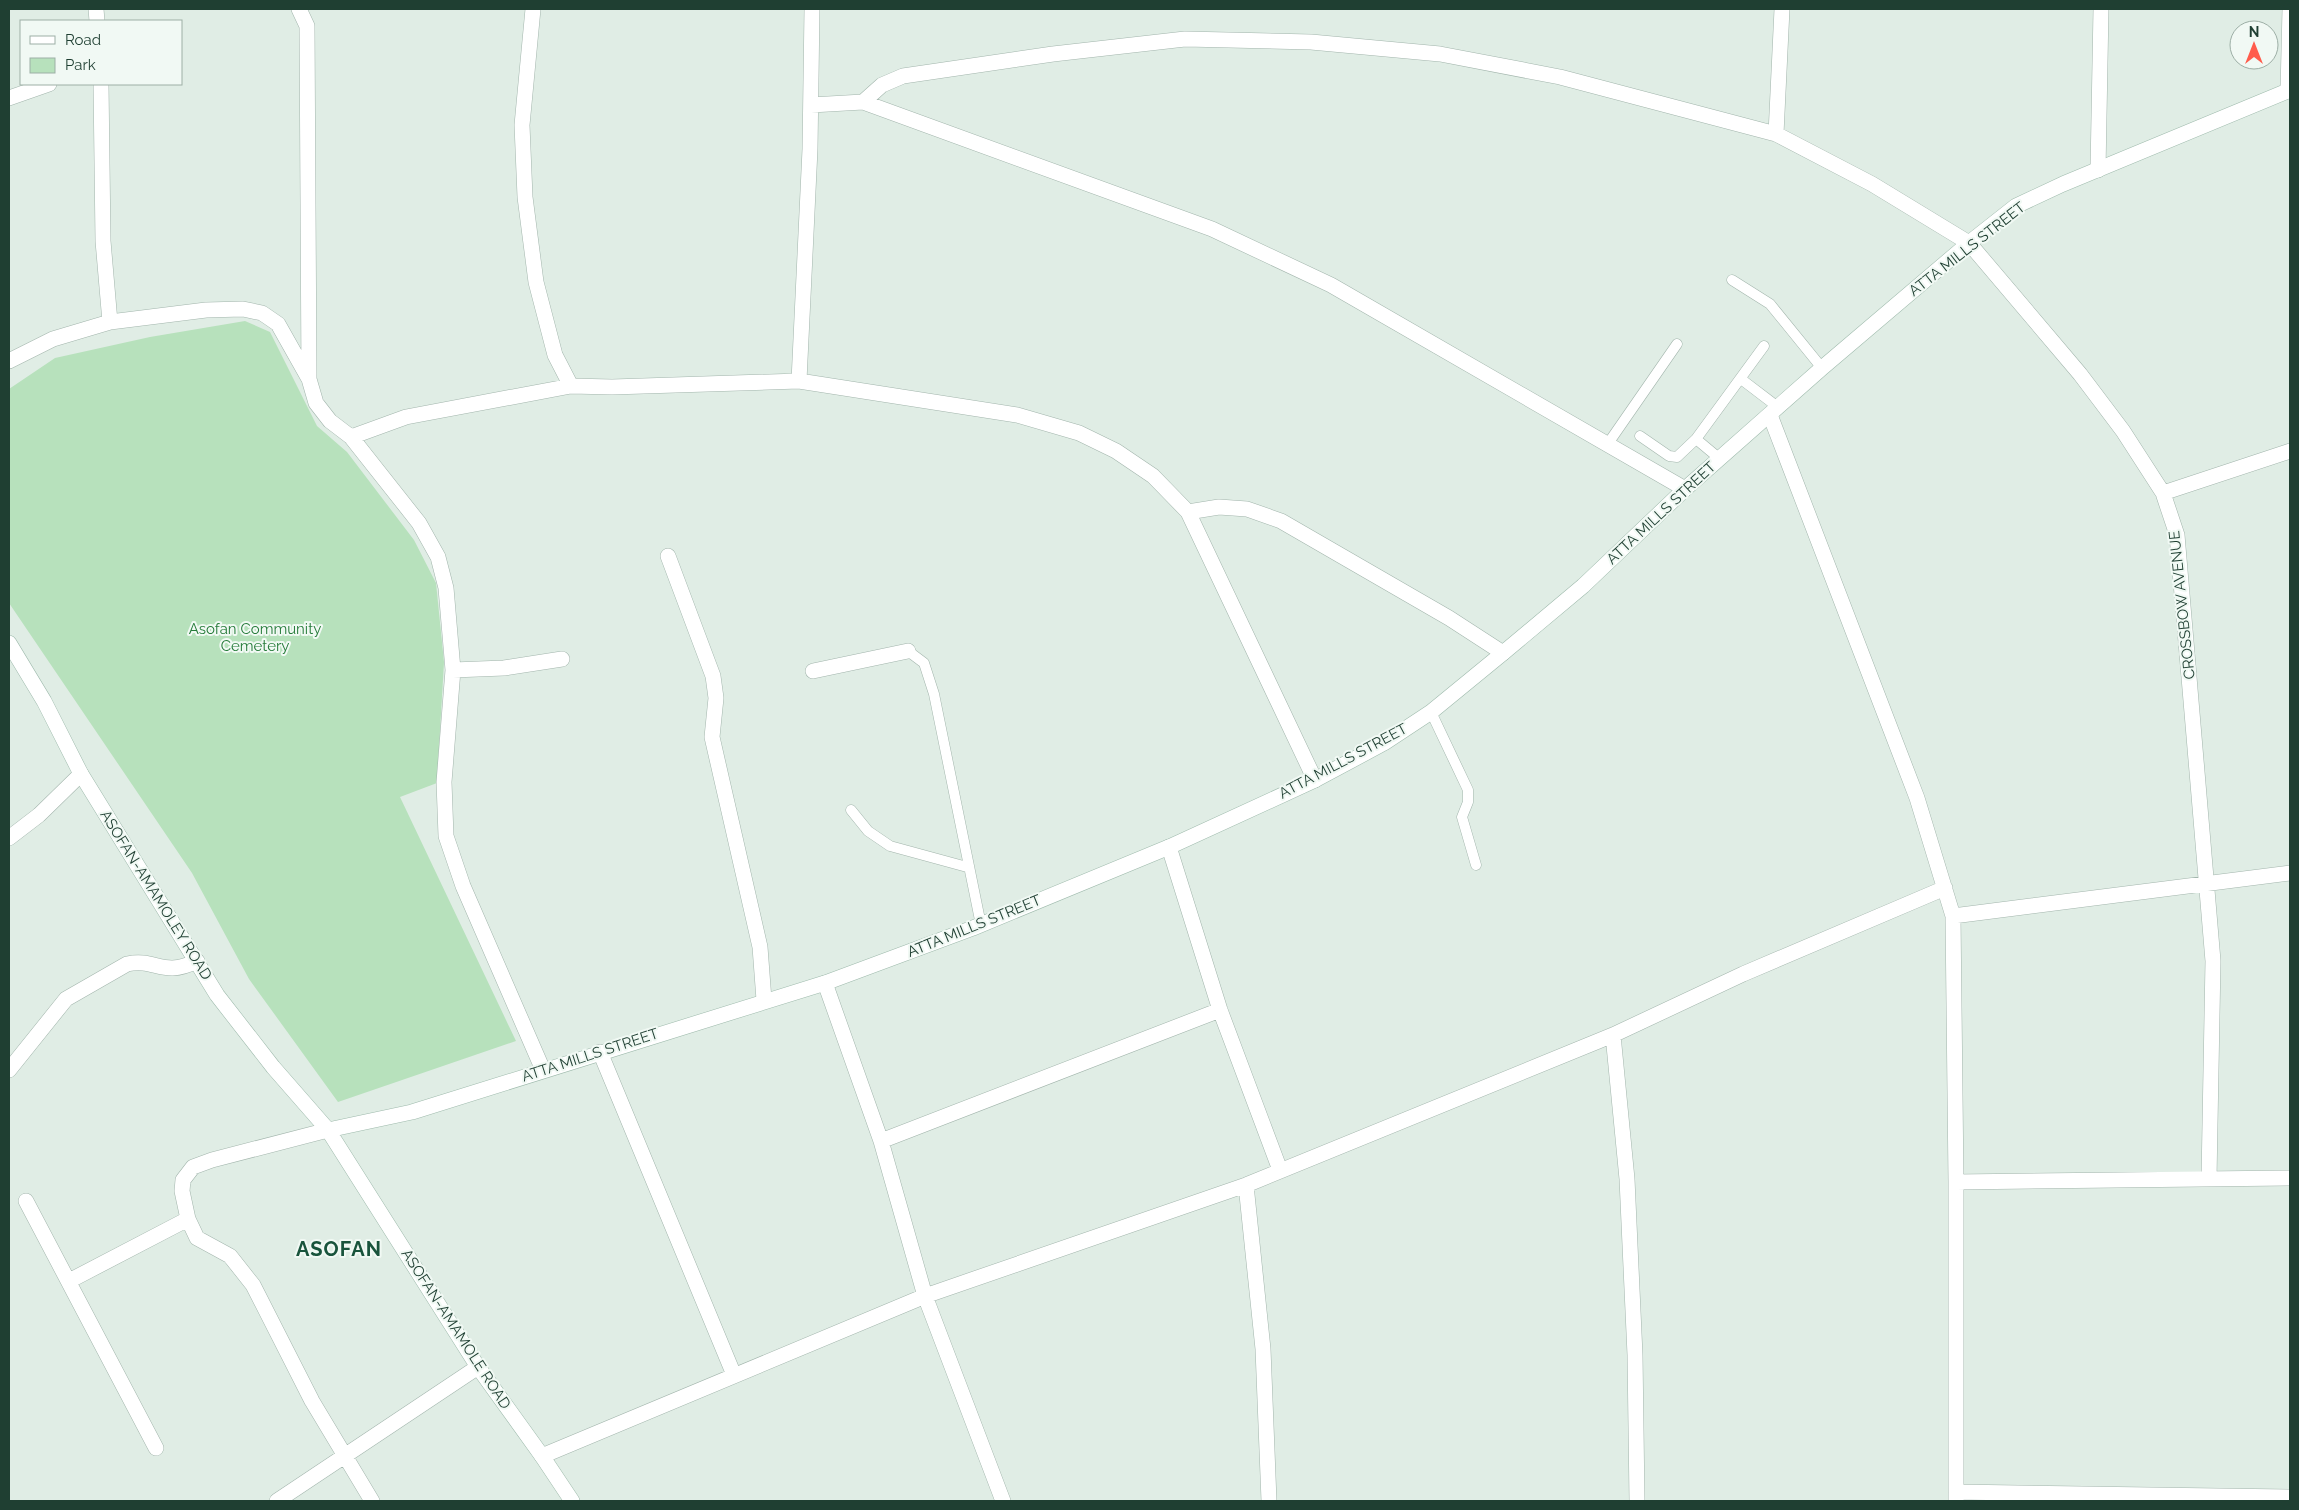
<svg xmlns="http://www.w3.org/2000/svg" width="2299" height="1510" font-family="Raleway,sans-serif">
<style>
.green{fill:#b7e1bc}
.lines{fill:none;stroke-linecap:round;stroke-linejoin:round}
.lane-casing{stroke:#a2b5ac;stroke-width:11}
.street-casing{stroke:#a2b5ac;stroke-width:16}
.secondary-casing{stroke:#9ebaac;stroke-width:16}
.lane{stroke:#fff;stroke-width:10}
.street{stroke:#fff;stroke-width:15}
.secondary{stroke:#fff;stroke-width:15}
.labels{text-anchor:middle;stroke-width:4;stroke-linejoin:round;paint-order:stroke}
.street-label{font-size:15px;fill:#1f3f32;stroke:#f1f9f4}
.park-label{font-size:15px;fill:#257b39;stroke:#f1f9f4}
.district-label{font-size:20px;font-weight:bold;letter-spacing:1px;fill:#19543c;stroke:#f1f9f4}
</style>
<rect width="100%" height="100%" fill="#e0ede5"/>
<path class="green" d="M 245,321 L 270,332 L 317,426 L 347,452 L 414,540 L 436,583 L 444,662 L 437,783 L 400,797 L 516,1041 L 338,1102 L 249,979 L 192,873 L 9,603 L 9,389 L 55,358 L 150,337 Z"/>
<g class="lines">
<defs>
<path id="lane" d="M 1732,280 L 1770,304 L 1822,368
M 1741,379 L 1779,408
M 1640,436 L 1669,456 L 1677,457 L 1696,439 L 1764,346
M 1696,439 L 1720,459
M 1607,445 L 1677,344
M 908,651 L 924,663 L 934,694 L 981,925
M 1431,712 L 1468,790 L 1468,802 L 1462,817 L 1476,865
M 851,810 L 868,831 L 890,846 L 967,867"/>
<path id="street" d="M 96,9 L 97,21
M 299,9 L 307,26 L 309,378
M 533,9 L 522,125 L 525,197 L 536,282 L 555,355 L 571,386
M 101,84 L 103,241 L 110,322 L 206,310 L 243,309 L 262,313 L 278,324 L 309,379 L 316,403 L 330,421 L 351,437 L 419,523 L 438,557 L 446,588 L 453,670 L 444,782 L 446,836 L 463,886 L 543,1070
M 2288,91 L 2290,9
M 9,98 L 49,84
M 863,102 L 882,85 L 903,76 L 1053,54 L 1185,39 L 1311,42 L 1440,54 L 1560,77 L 1776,134 L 1872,184 L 1969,243 L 2080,374 L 2123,431 L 2163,493 L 2177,535 L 2213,961 L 2209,1179
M 811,105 L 863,102 L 1212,229 L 1331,285 L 1685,489
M 1776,134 L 1782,9
M 2098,170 L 2101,9
M 9,361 L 53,339 L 110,322
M 799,381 L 810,149 L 812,9
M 1770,415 L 1917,798 L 1953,916 L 1956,1182 L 1956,1501
M 351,437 L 406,417 L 571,386 L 612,387 L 799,381 L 1017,415 L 1079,433 L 1116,451 L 1153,476 L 1188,512 L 1315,780
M 2163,493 L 2290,451
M 1188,512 L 1219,507 L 1247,509 L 1281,521 L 1449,618 L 1503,653
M 668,556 L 713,676 L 716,698 L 712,737 L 760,947 L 764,1000
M 453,670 L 504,668 L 562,659
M 813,671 L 908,651
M 9,838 L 39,815 L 81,774
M 1169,847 L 1220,1010 L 1280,1170
M 1953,916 L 2290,873
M 825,983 L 881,1141 L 925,1296 L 1003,1501
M 1613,1035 L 1627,1179 L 1635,1355 L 1637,1501
M 600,1052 L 734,1375
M 9,1070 L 66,999 L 127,964 C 157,958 162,978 197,961
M 328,1130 L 212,1160 L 193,1167 L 183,1180 L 182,1191 L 188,1219 L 197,1238 L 230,1256 L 253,1285 L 312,1401 L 372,1501
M 881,1141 L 1220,1010
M 1956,1182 L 2290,1178
M 1246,1185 L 1263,1349 L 1269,1501
M 26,1201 L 156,1448
M 69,1281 L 188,1219
M 542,1456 L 925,1296 L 1246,1185 L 1613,1035 L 1743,974 L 1945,888
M 1956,1492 L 2290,1497
M 277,1501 L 478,1367"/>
<path id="secondary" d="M 9,643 L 44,701 L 81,774 L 217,995 L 273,1067 L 328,1130 L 478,1367 L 542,1456 L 572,1501
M 328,1130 L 412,1112 L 825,983 L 973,928 L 1169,847 L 1315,780 L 1384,743 L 1431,712 L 1503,653 L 1583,586 L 1685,489 L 1822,368 L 1969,243 L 2016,206 L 2063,184 L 2290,90"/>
</defs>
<use href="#lane" class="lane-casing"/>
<use href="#street" class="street-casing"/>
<use href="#secondary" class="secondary-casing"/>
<use href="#lane" class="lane"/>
<use href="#street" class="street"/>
<use href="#secondary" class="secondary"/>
</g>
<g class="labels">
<g class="street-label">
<text transform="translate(1967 249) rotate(-38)" y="5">ATTA MILLS STREET</text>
<text transform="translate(1661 513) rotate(-43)" y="5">ATTA MILLS STREET</text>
<text transform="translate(2182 605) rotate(-96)" y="5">CROSSBOW AVENUE</text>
<text transform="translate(1343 761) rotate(-28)" y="5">ATTA MILLS STREET</text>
<text transform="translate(156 895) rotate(58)" y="5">ASOFAN-AMAMOLEY ROAD</text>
<text transform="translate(974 926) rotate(-22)" y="5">ATTA MILLS STREET</text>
<text transform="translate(590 1055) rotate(-18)" y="5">ATTA MILLS STREET</text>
<text transform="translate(456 1329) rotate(57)" y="5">ASOFAN-AMAMOLE ROAD</text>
</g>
<g class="park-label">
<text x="255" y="634">Asofan Community<tspan x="255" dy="17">Cemetery</tspan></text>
</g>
<g class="district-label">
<text x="339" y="1256">ASOFAN</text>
</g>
</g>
<rect width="2299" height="1510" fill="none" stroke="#1f3f32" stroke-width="20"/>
<rect x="20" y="20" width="162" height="65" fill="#f1f9f4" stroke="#9dafa6"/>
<rect x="30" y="36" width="25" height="8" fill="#ffffff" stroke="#9dafa6"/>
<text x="65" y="45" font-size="15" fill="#1f3f32">Road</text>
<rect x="30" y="58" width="25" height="15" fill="#b7e1bc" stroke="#9dafa6"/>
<text x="65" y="70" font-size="15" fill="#1f3f32">Park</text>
<g transform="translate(2254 45)"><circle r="24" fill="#f1f9f4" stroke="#9dafa6"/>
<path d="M0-4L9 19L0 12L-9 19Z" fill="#ff5c4c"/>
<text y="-8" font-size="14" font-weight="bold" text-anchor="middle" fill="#1f3f32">N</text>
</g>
</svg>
